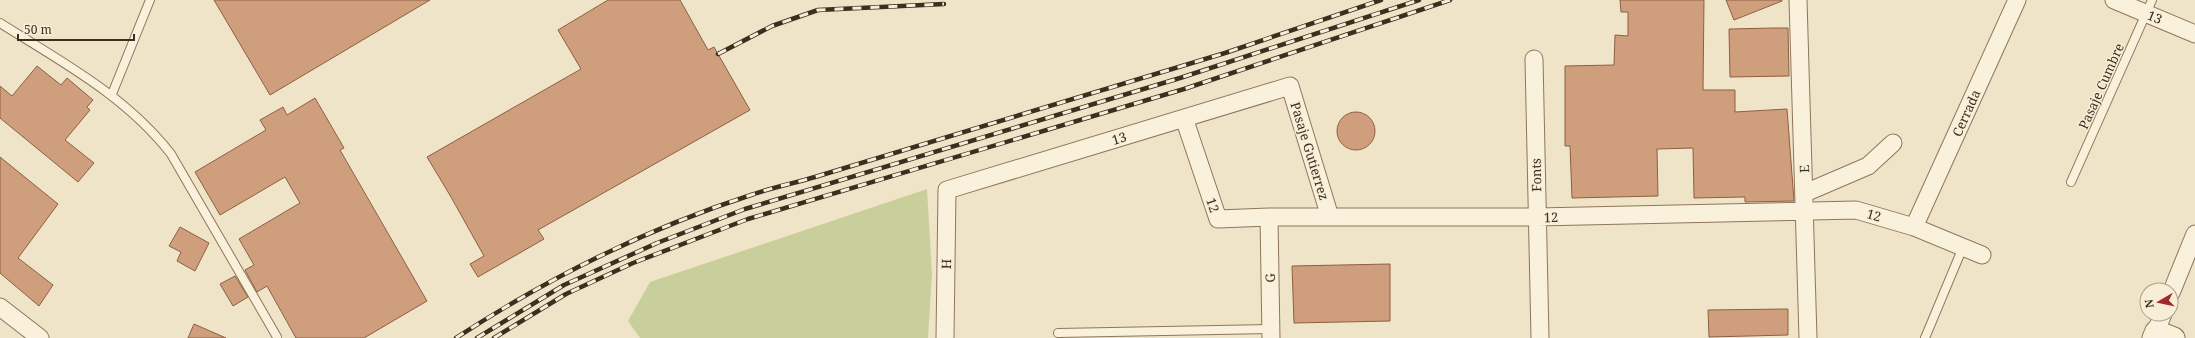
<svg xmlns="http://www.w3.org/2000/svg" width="2195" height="338" font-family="'Noto Serif',serif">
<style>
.green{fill:#c9cf9b}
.building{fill:#cf9f7d;stroke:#8d5f41}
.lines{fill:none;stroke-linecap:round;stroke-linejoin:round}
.service-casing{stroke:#8d765c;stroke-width:10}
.minor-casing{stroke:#8d765c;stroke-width:19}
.tertiary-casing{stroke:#8d765c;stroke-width:23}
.service{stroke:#faf1dc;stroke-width:8}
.minor{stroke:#faf1dc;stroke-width:17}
.tertiary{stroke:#faf1dc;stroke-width:21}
.rail-casing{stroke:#3d2e20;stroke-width:4.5}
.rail{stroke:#f7eed8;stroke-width:3;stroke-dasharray:9;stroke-linecap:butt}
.labels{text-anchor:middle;stroke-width:3;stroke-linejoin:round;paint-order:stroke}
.street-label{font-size:13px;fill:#3d2e20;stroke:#f7eed8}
</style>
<rect width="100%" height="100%" fill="#f0e4c8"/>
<path class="green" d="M 927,189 L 932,273 L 928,338 L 640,338 L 628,321 L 650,282 Z"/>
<path class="building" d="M 214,0 L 430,0 L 270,95 Z
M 608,0 L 680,0 L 708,50 L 714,47 L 750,110 L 538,230 L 544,239 L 478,277 L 470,264 L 484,256 L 451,197 L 427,157 L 581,69 L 558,30 Z
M 1620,0 L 1704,0 L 1703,90 L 1735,90 L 1735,112 L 1787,109 L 1794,201 L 1745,202 L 1745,197 L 1694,198 L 1693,148 L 1657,149 L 1658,196 L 1572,198 L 1570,146 L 1565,146 L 1565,66 L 1614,65 L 1615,35 L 1628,36 L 1628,12 L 1621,12 Z
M 1726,0 L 1782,0 L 1782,1 L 1734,20 Z
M 1774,28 L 1788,28 L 1789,76 L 1730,77 L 1729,29 Z
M 37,66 L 61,85 L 67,78 L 93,100 L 87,107 L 90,110 L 65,140 L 94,163 L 78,182 L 0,118 L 0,86 L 12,96 Z
M 315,98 L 344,148 L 340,150 L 427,301 L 364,338 L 296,338 L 267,286 L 257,292 L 245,270 L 254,265 L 239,239 L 300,203 L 285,177 L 220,215 L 195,172 L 266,130 L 260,120 L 283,107 L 287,115 Z
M1337 131a19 19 0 1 1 38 0a19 19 0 1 1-38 0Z
M 0,157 L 58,204 L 18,258 L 53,285 L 39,306 L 0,273 Z
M 180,227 L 209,243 L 195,271 L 177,261 L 181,252 L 169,246 Z
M 1390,264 L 1390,321 L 1294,323 L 1292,266 Z
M 235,276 L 248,297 L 233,306 L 220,284 Z
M 1788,309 L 1788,335 L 1709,337 L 1708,310 Z
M 194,324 L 226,338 L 188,338 Z"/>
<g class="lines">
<defs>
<path id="service" d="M 0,23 C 62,62 126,96 171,154 L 277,337
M 112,94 L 150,0
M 2071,182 L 2152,0
M 1058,333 L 1270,329
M 1925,338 L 1963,247"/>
<path id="minor" d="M 1798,0 L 1808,338
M 2114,0 L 2195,34
M 1534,59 L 1540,338
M 1184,118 L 1218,219 L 1269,217 L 1537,217 L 1856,210 L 1914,227 L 1982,255
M 1805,193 L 1868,166 L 1893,143
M 1269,217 L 1271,338
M 1914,227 L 2017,0
M 2171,293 L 2195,234
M 0,307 L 40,338
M 2156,331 L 2163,314
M 945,338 L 947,190 L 1290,86 L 1330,217"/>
<path id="tertiary" d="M 2153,338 L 2156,331 L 2174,338"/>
</defs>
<use href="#service" class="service-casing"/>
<use href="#minor" class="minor-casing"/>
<use href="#tertiary" class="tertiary-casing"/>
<use href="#service" class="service"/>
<use href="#minor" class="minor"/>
<use href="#tertiary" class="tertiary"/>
<defs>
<path id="rail" d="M 718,54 L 772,26 L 818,10 L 944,4
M 456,338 C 548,278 648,228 754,194 C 774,187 795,183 815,177 L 1225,53 L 1381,0
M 477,338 L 564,285 L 657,243 L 745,209 L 1180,78 L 1419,0
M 494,338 L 566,294 L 633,263 L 748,219 L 1184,89 L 1450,0"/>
</defs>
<use href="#rail" class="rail-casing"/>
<use href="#rail" class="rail"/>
</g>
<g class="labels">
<g class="street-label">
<text transform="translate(2155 17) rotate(23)" y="5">13</text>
<text transform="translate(2101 86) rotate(-66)" y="5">Pasaje Cumbre</text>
<text transform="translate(1966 113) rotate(-66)" y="5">Cerrada</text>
<text transform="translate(1119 138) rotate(-17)" y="5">13</text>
<text transform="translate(1310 151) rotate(73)" y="5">Pasaje Gutierrez</text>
<text transform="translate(1804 169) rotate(-92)" y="5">E</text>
<text transform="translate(1536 175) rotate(-91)" y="5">Fonts</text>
<text transform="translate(1213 205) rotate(71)" y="5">12</text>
<text transform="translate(1874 215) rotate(16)" y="5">12</text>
<text transform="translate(1551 217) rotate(-1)" y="5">12</text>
<text transform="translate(946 264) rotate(-89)" y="5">H</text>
<text transform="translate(1270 278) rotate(-91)" y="5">G</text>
</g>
</g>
<g transform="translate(2159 302) rotate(261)"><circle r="19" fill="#f7eed8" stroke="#ada18e"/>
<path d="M0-3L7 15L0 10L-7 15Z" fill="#9e2a2b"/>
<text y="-6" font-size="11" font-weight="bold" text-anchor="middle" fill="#3d2e20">N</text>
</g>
<path d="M18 34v6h116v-6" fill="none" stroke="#3d2e20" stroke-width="2"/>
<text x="24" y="34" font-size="12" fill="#3d2e20" stroke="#f7eed8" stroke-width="3" paint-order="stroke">50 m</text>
</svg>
